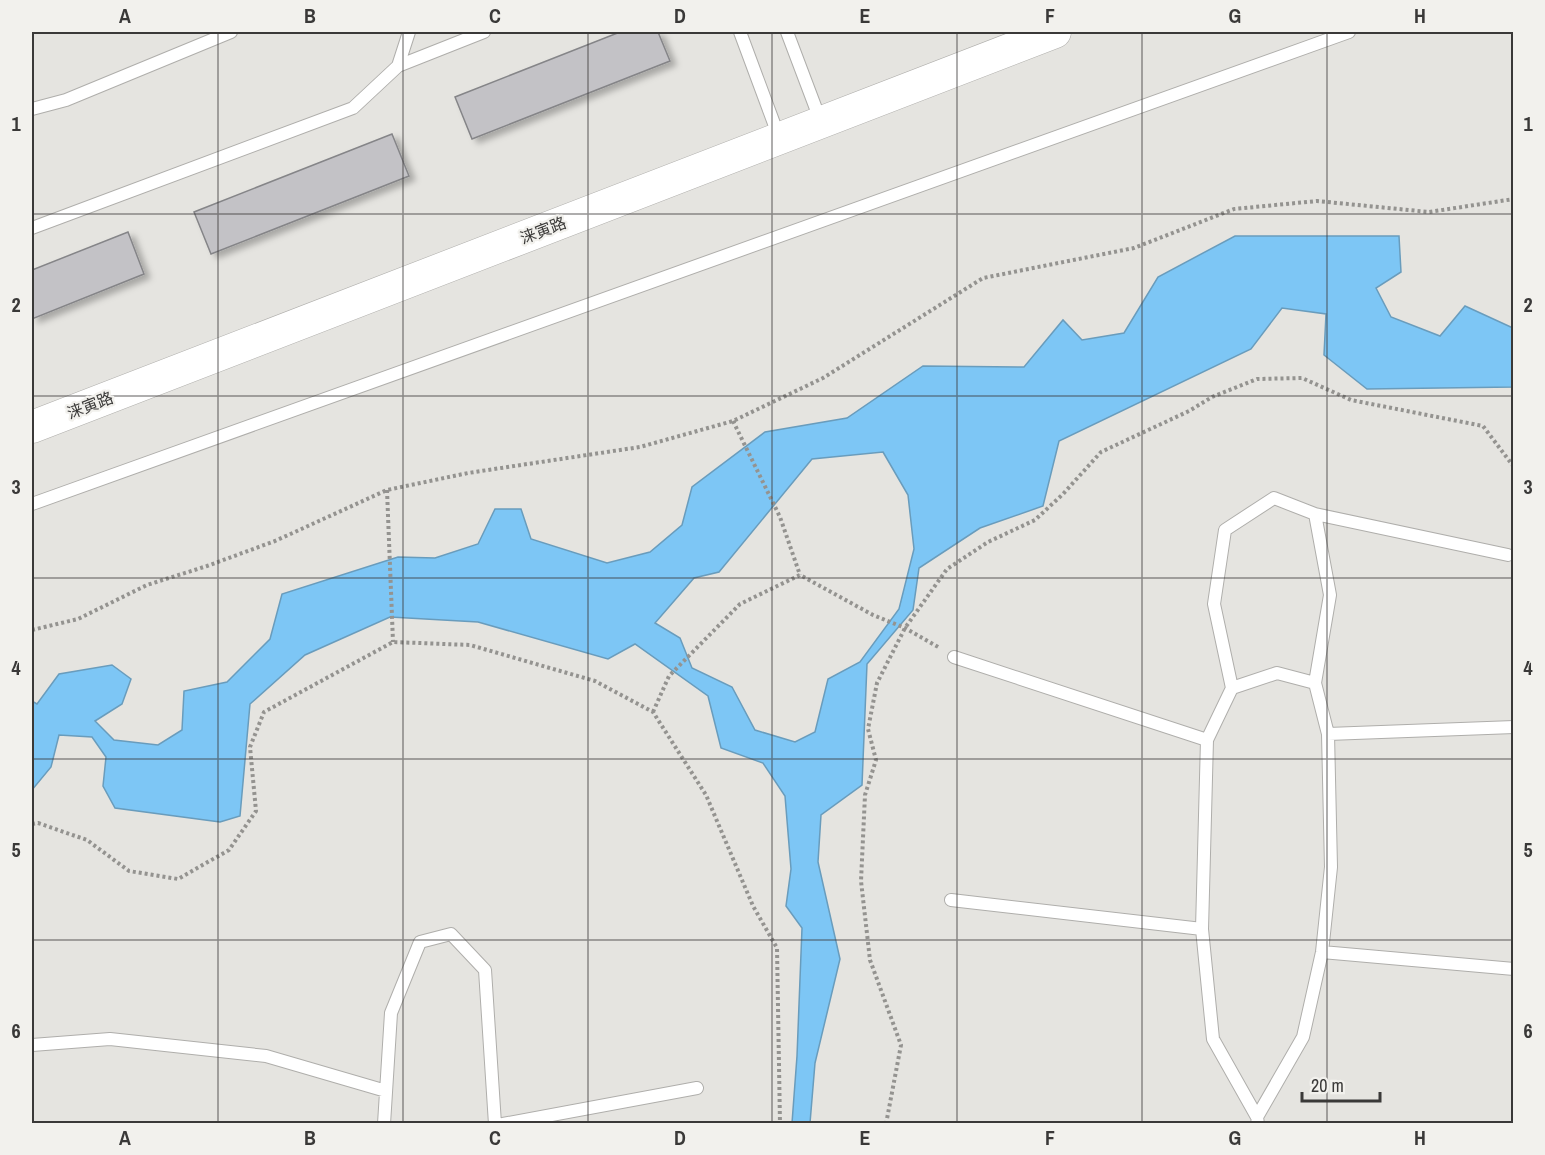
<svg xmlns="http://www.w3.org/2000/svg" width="1545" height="1155" font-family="'Archivo Narrow','Noto Sans SC',sans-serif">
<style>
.water{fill:#7dc6f5;stroke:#699cbc;stroke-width:1.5;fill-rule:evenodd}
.building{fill:#c3c2c6;stroke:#858588;stroke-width:1.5;filter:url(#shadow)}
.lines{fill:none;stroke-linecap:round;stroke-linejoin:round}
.service-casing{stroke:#afaeab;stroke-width:14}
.tertiary-casing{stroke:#afaeab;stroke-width:33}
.path{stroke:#949390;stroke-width:4;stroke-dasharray:3 3;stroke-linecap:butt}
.service{stroke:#fff;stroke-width:12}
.tertiary{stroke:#fff;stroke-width:32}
.grid{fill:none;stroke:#3a3938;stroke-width:1.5;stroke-opacity:0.55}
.labels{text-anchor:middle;stroke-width:4.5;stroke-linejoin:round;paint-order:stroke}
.street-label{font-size:16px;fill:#3a3938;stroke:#f2f1ed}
.neatline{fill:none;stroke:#3a3938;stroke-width:2}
.grid-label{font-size:20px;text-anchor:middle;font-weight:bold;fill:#3a3938}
</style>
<defs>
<filter id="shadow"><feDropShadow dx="6" dy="4" stdDeviation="3" flood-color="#0004"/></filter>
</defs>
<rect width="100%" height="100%" fill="#e5e4e0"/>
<path class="water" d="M 1235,236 L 1399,236 L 1401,272 L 1376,288 L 1391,317 L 1440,336 L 1465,306 L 1513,328 L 1513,387 L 1367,389 L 1324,355 L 1326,314 L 1282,308 L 1251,349 L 1059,441 L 1043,506 L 980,528 L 919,568 L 913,610 L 867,664 L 862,785 L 821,815 L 818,862 L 840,959 L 815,1063 L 810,1123 L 792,1123 L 797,1056 L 802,928 L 786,906 L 791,869 L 785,796 L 763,763 L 721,748 L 708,696 L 635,644 L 608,659 L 478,622 L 390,617 L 305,655 L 250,704 L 240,816 L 220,822 L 115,808 L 103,786 L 106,757 L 92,737 L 59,735 L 51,767 L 32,790 L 32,701 L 37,704 L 59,674 L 112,665 L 131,679 L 122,704 L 95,721 L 114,740 L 158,745 L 182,730 L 184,691 L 227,682 L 270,639 L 282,594 L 398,557 L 435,558 L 478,544 L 495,509 L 521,509 L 531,539 L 607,563 L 650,552 L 682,525 L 692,487 L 765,432 L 847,418 L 923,366 L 1024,367 L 1063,320 L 1082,340 L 1124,333 L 1158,277 ZM 883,452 L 908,495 L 914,549 L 899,609 L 860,662 L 828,679 L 815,732 L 795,742 L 755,730 L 732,687 L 692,668 L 680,638 L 655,623 L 694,578 L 719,572 L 812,459 Z"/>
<path class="building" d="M 620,32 L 658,32 L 670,61 L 472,139 L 455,97 Z
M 392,134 L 409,176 L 211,254 L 194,212 Z
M 128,232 L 144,274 L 32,319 L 32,270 Z"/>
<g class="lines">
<defs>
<path id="service" d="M 740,32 L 779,137
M 787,32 L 821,122
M 398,66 L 484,32
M 32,109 L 66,100 L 231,32
M 32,228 L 353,108 L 398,66 L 409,32
M 32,504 L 1349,32
M 1315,514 L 1508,555
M 954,657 L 1207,740
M 1232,688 L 1214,604 L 1225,530 L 1274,498 L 1315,514 L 1330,595 L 1315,683
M 1328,734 L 1514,727
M 951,900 L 1202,929
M 1322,952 L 1514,969
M 32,1045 L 110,1039 L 266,1056 L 386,1091
M 1257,1117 L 1303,1037 L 1322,952 L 1331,867 L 1328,734 L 1315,683 L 1277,673 L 1232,688 L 1207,740 L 1202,929 L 1213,1039 L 1257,1117 L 1258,1124
M 384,1124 L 391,1013 L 420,942 L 451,934 L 485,970 L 495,1124
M 503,1124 L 697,1088"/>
<path id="tertiary" d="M 32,427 L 1055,32"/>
</defs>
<use href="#service" class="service-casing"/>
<use href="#tertiary" class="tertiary-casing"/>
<path class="path" d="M 733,421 L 780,517 L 800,575
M 387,490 L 393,642
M 32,630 L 78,619 L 147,585 L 207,566 L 275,541 L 387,490 L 468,473 L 640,447 L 733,421 L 823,378 L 983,278 L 1134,248 L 1234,209 L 1317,201 L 1429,212 L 1514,199
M 653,712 L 669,676 L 740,604 L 800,575 L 873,615 L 905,628 L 940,648
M 32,824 L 38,823 L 87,840 L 129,871 L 178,879 L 229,850 L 256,811 L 250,747 L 264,712 L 393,642 L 470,645 L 595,681 L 653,712 L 706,795 L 753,906 L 777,948 L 780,1124
M 886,1124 L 901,1045 L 870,960 L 861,881 L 865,795 L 876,760 L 868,729 L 877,683 L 905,628 L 947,569 L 988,542 L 1035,520 L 1063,494 L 1101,452 L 1189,411 L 1212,397 L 1257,379 L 1302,378 L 1351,400 L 1483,426 L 1514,467"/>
<use href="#service" class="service"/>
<use href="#tertiary" class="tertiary"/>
</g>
<path class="grid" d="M 218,32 L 218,1124M 403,32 L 403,1124M 588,32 L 588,1124M 772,32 L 772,1124M 957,32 L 957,1124M 1142,32 L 1142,1124M 1327,32 L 1327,1124M 32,214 L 1514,214M 32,396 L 1514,396M 32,578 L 1514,578M 32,759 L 1514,759M 32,940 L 1514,940"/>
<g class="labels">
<g class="street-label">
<text transform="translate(543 230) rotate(-21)" y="6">涞寅路</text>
<text transform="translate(90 405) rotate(-21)" y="6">涞寅路</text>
</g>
</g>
<rect width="1545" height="1155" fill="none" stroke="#f2f1ed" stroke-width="66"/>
<path d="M1302 1092v9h78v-9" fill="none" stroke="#3a3938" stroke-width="3"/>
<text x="1311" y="1092" font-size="18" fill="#3a3938" stroke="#f2f1ed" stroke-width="4.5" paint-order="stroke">20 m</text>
<rect x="33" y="33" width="1479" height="1089" class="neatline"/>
<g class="grid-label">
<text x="125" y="23">A</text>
<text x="310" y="23">B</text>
<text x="495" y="23">C</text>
<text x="680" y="23">D</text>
<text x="865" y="23">E</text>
<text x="1050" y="23">F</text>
<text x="1235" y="23">G</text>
<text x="1420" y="23">H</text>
<text x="16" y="131">1</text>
<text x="1528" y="131">1</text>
<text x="16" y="312">2</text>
<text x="1528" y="312">2</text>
<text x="16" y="494">3</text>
<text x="1528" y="494">3</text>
<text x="16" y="675">4</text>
<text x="1528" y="675">4</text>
<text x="16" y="857">5</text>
<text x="1528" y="857">5</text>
<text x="16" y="1038">6</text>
<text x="1528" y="1038">6</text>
<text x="125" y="1145">A</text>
<text x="310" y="1145">B</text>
<text x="495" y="1145">C</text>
<text x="680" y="1145">D</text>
<text x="865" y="1145">E</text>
<text x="1050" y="1145">F</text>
<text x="1235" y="1145">G</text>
<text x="1420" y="1145">H</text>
</g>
</svg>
